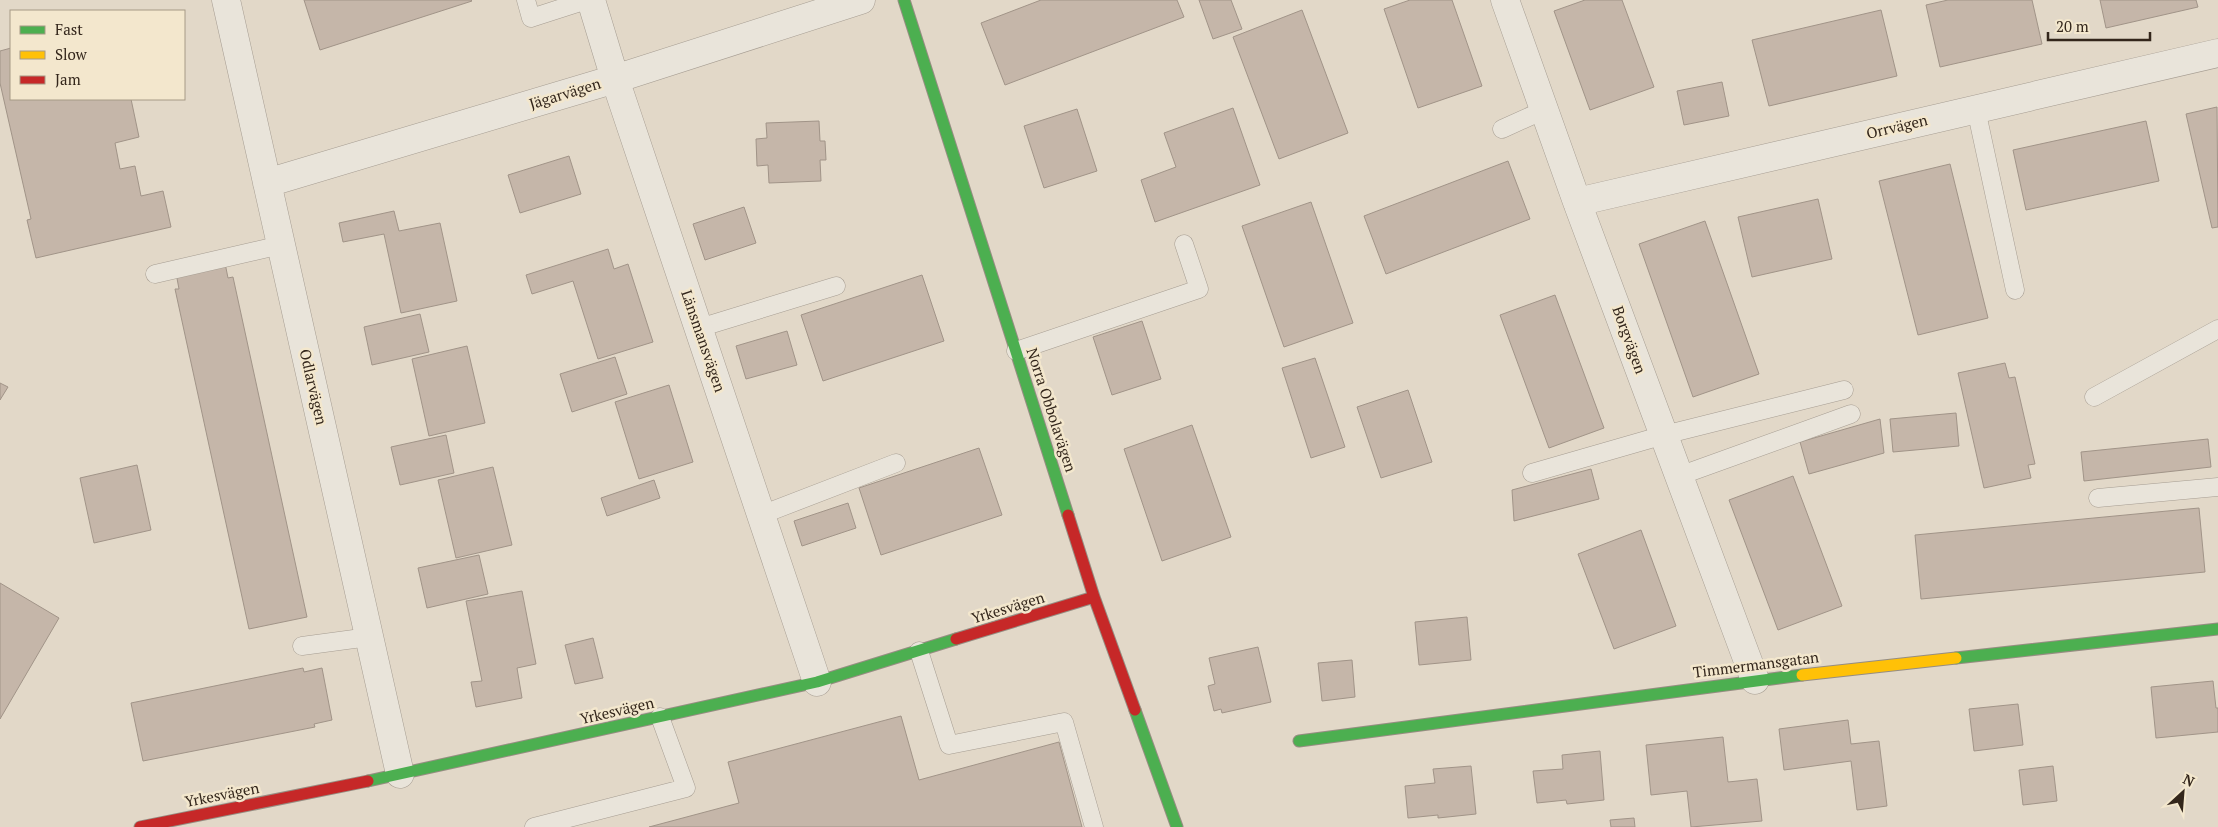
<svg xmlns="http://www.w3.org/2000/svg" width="2218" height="827" font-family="'PT Serif',serif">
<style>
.building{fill:#c5b6a9;stroke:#a19488}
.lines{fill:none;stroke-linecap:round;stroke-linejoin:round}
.lane-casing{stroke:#a69d92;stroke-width:19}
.street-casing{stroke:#a69d92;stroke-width:29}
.fast-casing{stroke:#968d82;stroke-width:13}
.slow-casing{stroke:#968d82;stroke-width:13}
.jam-casing{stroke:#968d82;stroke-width:13}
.lane{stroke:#e9e4da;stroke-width:18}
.street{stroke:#e9e4da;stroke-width:28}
.fast{stroke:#4caf50;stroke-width:11}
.slow{stroke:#ffc107;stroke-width:11}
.jam{stroke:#c62828;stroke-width:11}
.labels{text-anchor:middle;stroke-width:5;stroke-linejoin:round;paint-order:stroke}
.street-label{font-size:15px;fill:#33261b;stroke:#f3e7cd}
</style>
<rect width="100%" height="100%" fill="#e2d8c8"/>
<path class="building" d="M 304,0 L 471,0 L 472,1 L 320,50 Z
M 1041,0 L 1177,0 L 1184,17 L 1005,85 L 981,23 Z
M 1199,0 L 1231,0 L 1242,29 L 1213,39 Z
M 1410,0 L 1452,0 L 1482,86 L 1418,108 L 1384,9 Z
M 1585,0 L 1622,0 L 1654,87 L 1590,110 L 1554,11 Z
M 1948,0 L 2032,0 L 2042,44 L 1940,67 L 1926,5 Z
M 2100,0 L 2196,0 L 2198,7 L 2106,28 Z
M 1302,10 L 1348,133 L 1279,159 L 1233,37 Z
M 1881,10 L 1897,76 L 1769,106 L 1752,40 Z
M 11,48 L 11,99 L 131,99 L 139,137 L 115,143 L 120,169 L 135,166 L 141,196 L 163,191 L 171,227 L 36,258 L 27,220 L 31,219 L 0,83 L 0,51 Z
M 1722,82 L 1729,116 L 1684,125 L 1677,91 Z
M 2217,107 L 2218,227 L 2212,228 L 2186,114 Z
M 1233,108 L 1260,185 L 1155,222 L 1141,180 L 1176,167 L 1164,133 Z
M 1077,109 L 1097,171 L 1044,188 L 1024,126 Z
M 819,121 L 820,141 L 825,141 L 826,160 L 820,160 L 821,181 L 769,183 L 768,165 L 757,166 L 756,139 L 767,138 L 766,123 Z
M 2146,121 L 2159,181 L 2026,210 L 2013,150 Z
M 569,156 L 581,194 L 520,213 L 508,175 Z
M 1508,161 L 1530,219 L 1386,274 L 1364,216 Z
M 1950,164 L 1988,318 L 1918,335 L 1879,181 Z
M 1818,199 L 1832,259 L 1752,277 L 1738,217 Z
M 1311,202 L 1353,323 L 1284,347 L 1242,226 Z
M 744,207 L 756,243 L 705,260 L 693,224 Z
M 394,211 L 399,231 L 440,223 L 457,301 L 401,313 L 384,234 L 343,242 L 339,223 Z
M 1705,221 L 1759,374 L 1693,397 L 1639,244 Z
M 608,249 L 614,269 L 628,264 L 653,342 L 598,359 L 573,281 L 532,294 L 526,275 Z
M 225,263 L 228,278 L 233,277 L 307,617 L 249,629 L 175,289 L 179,289 L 176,273 Z
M 922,275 L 944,341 L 823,381 L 801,315 Z
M 1555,295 L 1604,428 L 1549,448 L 1500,315 Z
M 420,314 L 429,352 L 372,365 L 364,327 Z
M 1142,321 L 1161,379 L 1112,395 L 1093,337 Z
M 787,331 L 797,365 L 746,379 L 736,346 Z
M 467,346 L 485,423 L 429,436 L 412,359 Z
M 615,357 L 627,394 L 572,412 L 560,374 Z
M 1315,358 L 1345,447 L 1311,458 L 1282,368 Z
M 2005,363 L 2009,378 L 2015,377 L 2035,464 L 2028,465 L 2031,478 L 1984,488 L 1958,373 Z
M 0,383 L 8,387 L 0,400 Z
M 669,385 L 693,462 L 639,479 L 615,402 Z
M 1408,390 L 1432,462 L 1381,478 L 1357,407 Z
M 1956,413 L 1959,446 L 1893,452 L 1890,419 Z
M 1880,419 L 1884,453 L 1809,474 L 1800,442 Z
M 1192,425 L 1231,537 L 1162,561 L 1124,449 Z
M 446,435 L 454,473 L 400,485 L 391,447 Z
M 2208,439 L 2211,467 L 2084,481 L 2081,452 Z
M 979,448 L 1002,515 L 881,555 L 859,488 Z
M 137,465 L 151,530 L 94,543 L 80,478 Z
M 493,467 L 512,545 L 456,558 L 438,480 Z
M 1591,469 L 1599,499 L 1514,521 L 1512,490 Z
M 1793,476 L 1842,606 L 1778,630 L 1729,500 Z
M 654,480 L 660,498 L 607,516 L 601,498 Z
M 848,503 L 856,528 L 802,546 L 794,521 Z
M 2199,508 L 2205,572 L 1921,599 L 1915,535 Z
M 1641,530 L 1676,626 L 1614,649 L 1578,554 Z
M 479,555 L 488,594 L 427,608 L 418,568 Z
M 0,583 L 59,618 L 0,719 Z
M 522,591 L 536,664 L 517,668 L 522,698 L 476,707 L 471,682 L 482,681 L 466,601 Z
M 1467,617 L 1471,660 L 1419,665 L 1415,622 Z
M 593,638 L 603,678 L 575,684 L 565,645 Z
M 1258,647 L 1271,702 L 1222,713 L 1221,709 L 1214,711 L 1208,686 L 1215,684 L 1209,658 Z
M 1352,660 L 1355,697 L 1322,701 L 1318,663 Z
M 303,668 L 304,672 L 322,668 L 332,720 L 314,724 L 315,727 L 143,761 L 131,703 Z
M 2213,681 L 2216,708 L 2218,708 L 2218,732 L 2156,738 L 2151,687 Z
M 2018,704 L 2023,745 L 1974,751 L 1969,709 Z
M 901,716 L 919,780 L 1059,742 L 1082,827 L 649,827 L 739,803 L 728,762 Z
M 1848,720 L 1851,744 L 1879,741 L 1887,806 L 1857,810 L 1851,761 L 1784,770 L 1779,729 Z
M 1723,737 L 1728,782 L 1757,779 L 1762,821 L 1691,827 L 1687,791 L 1651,795 L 1646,745 Z
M 1600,751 L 1604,800 L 1567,804 L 1566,800 L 1537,803 L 1533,771 L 1563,769 L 1562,755 Z
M 1471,766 L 1476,814 L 1438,818 L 1438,815 L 1408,818 L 1405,786 L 1435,783 L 1433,769 Z
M 2053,766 L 2057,801 L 2023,805 L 2019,770 Z
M 1634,818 L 1635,827 L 1611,827 L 1610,820 Z"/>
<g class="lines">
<defs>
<path id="lane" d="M 526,0 L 531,18 L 587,0
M 1976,109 L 2015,290
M 1502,129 L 1544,110
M 155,274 L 281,245
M 699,328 L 836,286
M 1016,351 L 1199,289 L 1184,244
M 2094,397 L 2218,329
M 1532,473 L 1664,435 L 1844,390
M 1679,476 L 1851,414
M 2098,498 L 2218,487
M 761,515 L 896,463
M 302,646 L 369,637
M 919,651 L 949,745 L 1064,722 L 1094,827
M 534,827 L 686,788 L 660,717"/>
<path id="street" d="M 226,0 L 400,774
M 591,0 L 615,79 L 817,682
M 1505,0 L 1577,202 L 1755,680
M 267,183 L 615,79 L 861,0
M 1577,202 L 2218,53"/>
<path id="fast" d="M 904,0 L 1068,515
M 1956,658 L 2218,629
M 1135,710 L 1177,827
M 1299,741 L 1802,675
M 368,781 L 817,682 L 956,639"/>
<path id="slow" d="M 1802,675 L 1956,658"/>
<path id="jam" d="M 1068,515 L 1094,597 L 1135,710
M 956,639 L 1094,597
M 140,827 L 368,781"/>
</defs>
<use href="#lane" class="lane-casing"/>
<use href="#street" class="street-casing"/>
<use href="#fast" class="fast-casing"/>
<use href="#slow" class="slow-casing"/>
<use href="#jam" class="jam-casing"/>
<use href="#lane" class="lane"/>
<use href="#street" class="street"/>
<use href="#fast" class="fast"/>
<use href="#slow" class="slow"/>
<use href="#jam" class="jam"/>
</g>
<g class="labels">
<g class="street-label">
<text transform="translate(565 94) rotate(-17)" y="5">Jägarvägen</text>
<text transform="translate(1897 127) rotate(-13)" y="5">Orrvägen</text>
<text transform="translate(1629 340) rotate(70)" y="5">Borgvägen</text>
<text transform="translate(703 341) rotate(71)" y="5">Länsmansvägen</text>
<text transform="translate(313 387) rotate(77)" y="5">Odlarvägen</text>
<text transform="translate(1051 410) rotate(72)" y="5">Norra Obbolavägen</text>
<text transform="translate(1008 608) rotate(-17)" y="5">Yrkesvägen</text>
<text transform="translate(1756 665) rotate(-7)" y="5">Timmermansgatan</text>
<text transform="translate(617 711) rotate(-13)" y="5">Yrkesvägen</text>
<text transform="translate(222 795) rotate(-11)" y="5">Yrkesvägen</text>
</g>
</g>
<rect x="10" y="10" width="175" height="90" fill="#f3e7cd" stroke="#a69a86"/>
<rect x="20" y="26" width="25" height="8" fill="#4caf50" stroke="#a69a86"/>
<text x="55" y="35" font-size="15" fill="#33261b">Fast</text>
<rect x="20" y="51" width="25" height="8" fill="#ffc107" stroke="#a69a86"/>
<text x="55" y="60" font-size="15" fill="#33261b">Slow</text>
<rect x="20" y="76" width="25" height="8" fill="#c62828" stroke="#a69a86"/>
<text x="55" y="85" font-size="15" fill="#33261b">Jam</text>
<g transform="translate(2183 792) rotate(26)" stroke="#f3e7cd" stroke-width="4" paint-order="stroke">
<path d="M0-4L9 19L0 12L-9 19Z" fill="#33261b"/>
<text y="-8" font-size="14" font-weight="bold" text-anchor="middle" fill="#33261b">N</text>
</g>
<path d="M2048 32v8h102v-8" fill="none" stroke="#33261b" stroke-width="2.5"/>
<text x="2056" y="32" font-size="15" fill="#33261b" stroke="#f3e7cd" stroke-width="4" paint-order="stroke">20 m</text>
</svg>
